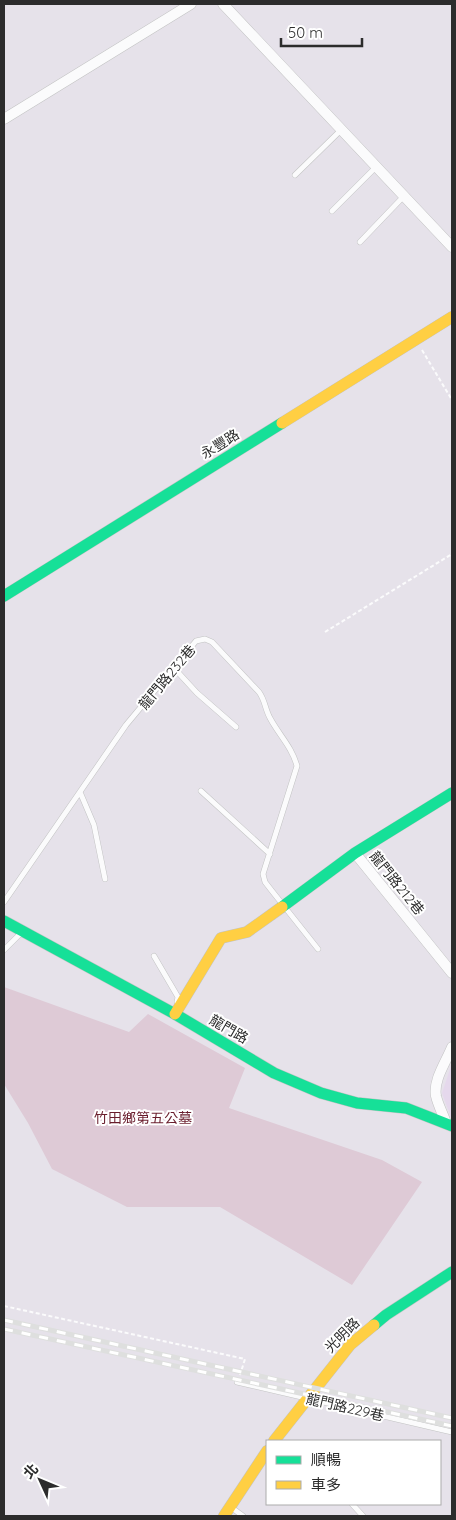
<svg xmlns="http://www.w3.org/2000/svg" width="456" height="1520" font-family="Quicksand,'Noto Sans TC',sans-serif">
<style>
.education{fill:#e5d8ec}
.cemetery{fill:#decad6}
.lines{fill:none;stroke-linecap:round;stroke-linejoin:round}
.lane-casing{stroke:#c2c3c3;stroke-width:6}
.street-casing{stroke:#c2c3c3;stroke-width:11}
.fast-casing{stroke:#c2c3c3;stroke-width:12}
.slow-casing{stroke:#c2c3c3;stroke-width:12}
.path{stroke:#fbfbfc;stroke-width:2;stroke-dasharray:4 2.5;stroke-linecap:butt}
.lane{stroke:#fbfbfc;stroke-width:5}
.street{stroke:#fbfbfc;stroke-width:10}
.fast{stroke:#16e098;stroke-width:11}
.slow{stroke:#ffcf43;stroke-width:11}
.rail-casing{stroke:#dedfde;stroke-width:5}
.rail{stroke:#fff;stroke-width:3;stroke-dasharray:9;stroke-linecap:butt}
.labels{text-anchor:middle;stroke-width:4;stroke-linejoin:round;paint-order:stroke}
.street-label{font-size:14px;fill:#2c2c2c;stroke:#fff}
.park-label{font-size:14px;fill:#691d2c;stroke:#fff}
</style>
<rect width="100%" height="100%" fill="#e6e2ea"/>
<path class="education" d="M 452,1063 L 452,1120 L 442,1093 Z"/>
<path class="cemetery" d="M 4,987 L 129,1032 L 148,1014 L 245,1068 L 229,1108 L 382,1160 L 422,1182 L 352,1285 L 220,1207 L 127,1207 L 52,1169 L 28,1123 L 4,1084 Z"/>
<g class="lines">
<defs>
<path id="lane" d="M 295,175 L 341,130
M 332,211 L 376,167
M 360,242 L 404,196
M 174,668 L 197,693 L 236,727
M 201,791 L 270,854
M 80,792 L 94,825 L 105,879
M 4,902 L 126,725 L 196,641 L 205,639 L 212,642 L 259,692 C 265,700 265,709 270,718 C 279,735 292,747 297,766 L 263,874 L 265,882 L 272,891 L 318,949
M 4,950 L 21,933
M 154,956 L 178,997 L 177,1002
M 237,1382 L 452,1432
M 352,1504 L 363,1516
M 232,1508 L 243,1516"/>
<path id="street" d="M 223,4 L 452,247
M 4,119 L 191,4
M 355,853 L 452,973
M 446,1123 C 443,1114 438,1105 436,1096 C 433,1080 446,1062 452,1047"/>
<path id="fast" d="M 4,596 L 282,423
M 282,907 L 355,853 L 452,793
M 4,921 L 175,1014 L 274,1073 L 321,1093 L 357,1103 L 406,1108 L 452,1126
M 374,1325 L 386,1315 L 452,1272"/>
<path id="slow" d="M 282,423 L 452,317
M 175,1014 L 221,938 L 247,932 L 282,907
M 274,1441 L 350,1345 L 374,1325
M 224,1516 L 267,1451"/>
</defs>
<use href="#lane" class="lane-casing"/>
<use href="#street" class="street-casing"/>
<use href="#fast" class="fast-casing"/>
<use href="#slow" class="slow-casing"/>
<path class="path" d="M 422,350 L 452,400
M 325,632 L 452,554
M 4,1306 L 245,1359 L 240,1375"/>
<use href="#lane" class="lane"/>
<use href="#street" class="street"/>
<use href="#fast" class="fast"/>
<use href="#slow" class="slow"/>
<defs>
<path id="rail" d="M 4,1320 L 452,1418
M 4,1329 L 452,1426"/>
</defs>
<use href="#rail" class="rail-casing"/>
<use href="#rail" class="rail"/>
</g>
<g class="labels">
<g class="street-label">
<text transform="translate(220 444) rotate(-32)" y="5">永豐路</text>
<text transform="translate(167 677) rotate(-50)" y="5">龍門路232巷</text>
<text transform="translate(397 883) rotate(51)" y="5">龍門路212巷</text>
<text transform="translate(229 1029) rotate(30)" y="5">龍門路</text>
<text transform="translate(342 1335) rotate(-45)" y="5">光明路</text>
<text transform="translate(345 1407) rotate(13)" y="5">龍門路229巷</text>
</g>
<g class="park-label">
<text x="143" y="1123">竹田鄉第五公墓</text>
</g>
</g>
<rect width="456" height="1520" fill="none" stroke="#2c2c2c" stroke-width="10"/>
<rect x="266" y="1440" width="175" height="65" fill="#ffffff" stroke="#ababab"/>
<rect x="276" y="1456" width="25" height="8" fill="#16e098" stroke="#ababab"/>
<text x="311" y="1465" font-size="15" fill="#2c2c2c">順暢</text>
<rect x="276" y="1481" width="25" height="8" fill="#ffcf43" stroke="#ababab"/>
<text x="311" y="1490" font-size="15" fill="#2c2c2c">車多</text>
<g transform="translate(40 1480) rotate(314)" stroke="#ffffff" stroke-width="4" paint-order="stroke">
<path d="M0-4L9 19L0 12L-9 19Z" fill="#2c2c2c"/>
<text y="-8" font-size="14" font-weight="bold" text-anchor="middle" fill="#2c2c2c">北</text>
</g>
<path d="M281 38v8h81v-8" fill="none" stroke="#2c2c2c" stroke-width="2.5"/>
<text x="288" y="38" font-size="15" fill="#2c2c2c" stroke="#ffffff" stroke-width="4" paint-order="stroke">50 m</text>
</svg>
